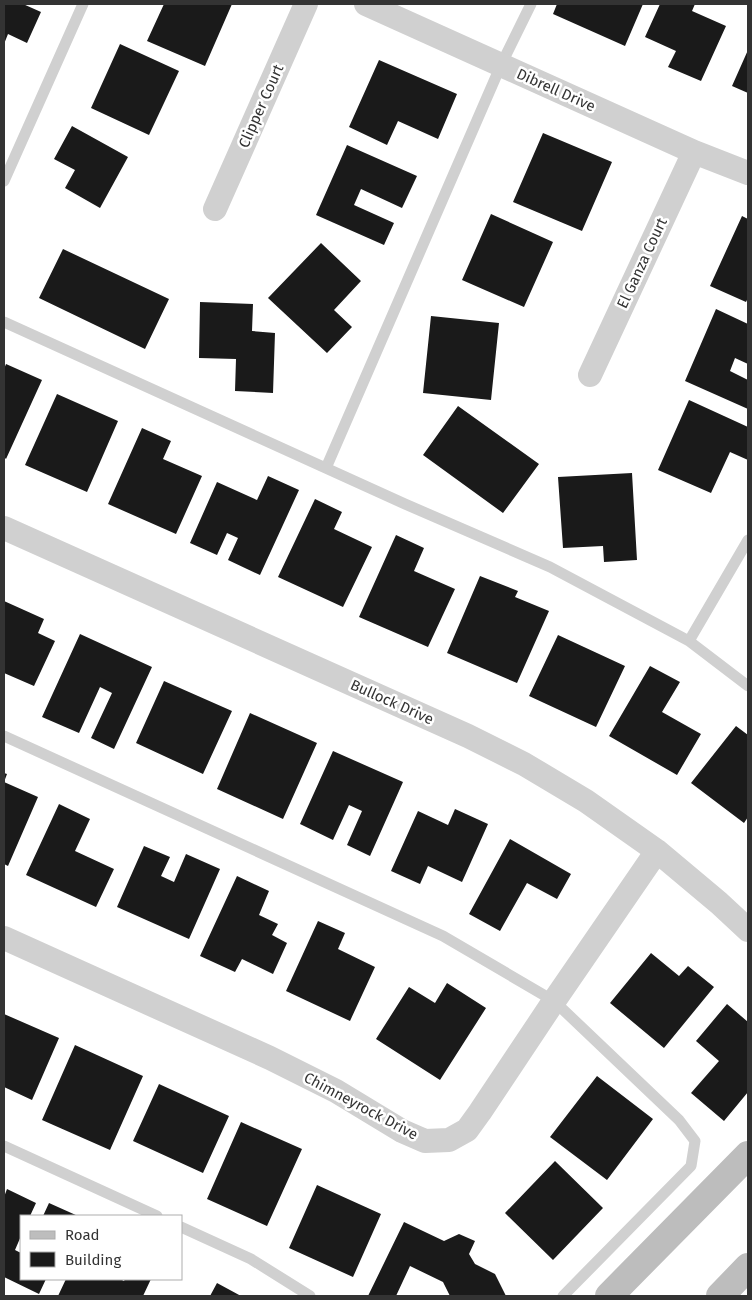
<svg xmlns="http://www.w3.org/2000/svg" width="752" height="1300" font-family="'Fira Sans',sans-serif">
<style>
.building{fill:#1a1a1a}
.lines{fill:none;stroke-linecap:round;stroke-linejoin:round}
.lane{stroke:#d0d0d0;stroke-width:11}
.street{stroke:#d0d0d0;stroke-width:24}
.secondary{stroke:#bdbdbd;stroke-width:28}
.labels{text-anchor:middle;stroke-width:5;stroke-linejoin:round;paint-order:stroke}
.street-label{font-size:15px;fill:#333;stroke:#fff}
</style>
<rect width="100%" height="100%" fill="#fff"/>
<path class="building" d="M 4,4 L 23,4 L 41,12 L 27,43 L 8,34 L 4,44 Z
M 164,4 L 232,4 L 205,66 L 147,41 Z
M 557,4 L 643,4 L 625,46 L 553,14 Z
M 660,4 L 695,4 L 692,11 L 726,26 L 701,81 L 668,67 L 676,51 L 645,37 Z
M 120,44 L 179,71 L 149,135 L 91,108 Z
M 748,50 L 748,93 L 732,86 Z
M 379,60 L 457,94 L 438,139 L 398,121 L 387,145 L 349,127 Z
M 72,126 L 128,157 L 100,208 L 65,188 L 75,170 L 54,159 Z
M 543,133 L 612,162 L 582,231 L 513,202 Z
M 347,145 L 417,176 L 402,208 L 361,189 L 354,205 L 394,223 L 384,245 L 316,215 Z
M 491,214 L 553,242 L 524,307 L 462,280 Z
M 742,216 L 748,219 L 748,298 L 746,302 L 710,286 Z
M 321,243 L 361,281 L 334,310 L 352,327 L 327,353 L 268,298 Z
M 63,249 L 169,299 L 145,349 L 39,298 Z
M 200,302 L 253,304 L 252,331 L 275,333 L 273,393 L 235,391 L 236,359 L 199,358 Z
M 716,309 L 748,324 L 748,364 L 735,358 L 730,371 L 748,380 L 748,409 L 685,381 Z
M 431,316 L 499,323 L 491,400 L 423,393 Z
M 6,364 L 42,380 L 6,459 L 4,457 L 4,369 Z
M 57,394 L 118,421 L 87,492 L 25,465 Z
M 689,400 L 748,427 L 748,460 L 730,452 L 711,493 L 658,470 Z
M 458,406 L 539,464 L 503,513 L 423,455 Z
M 142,428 L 171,441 L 163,459 L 202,476 L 176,534 L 108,504 Z
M 632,473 L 637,560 L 604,562 L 603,546 L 563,548 L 558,477 Z
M 268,476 L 299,490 L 260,575 L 228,560 L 238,538 L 227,533 L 217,555 L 190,543 L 217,482 L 257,500 Z
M 315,499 L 342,512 L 334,529 L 372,547 L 343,607 L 278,577 Z
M 396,535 L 424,548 L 414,571 L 455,589 L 428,647 L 359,617 Z
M 480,576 L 518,591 L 515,597 L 549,611 L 517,683 L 447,653 Z
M 4,601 L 44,619 L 38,633 L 55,641 L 34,686 L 4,673 Z
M 80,634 L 152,667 L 114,749 L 91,738 L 112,693 L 100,687 L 79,733 L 42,717 Z
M 558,635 L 625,666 L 596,727 L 529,696 Z
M 650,666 L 680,682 L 662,712 L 701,734 L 677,775 L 609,736 Z
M 164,681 L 232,711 L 203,774 L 136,743 Z
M 250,713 L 317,743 L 283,819 L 217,789 Z
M 736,726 L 748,735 L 748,762 L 747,764 L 748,765 L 748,817 L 744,823 L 691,783 Z
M 333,751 L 403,782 L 370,856 L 347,845 L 362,811 L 349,805 L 333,840 L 300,824 Z
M 4,773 L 7,774 L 4,782 L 38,797 L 8,866 L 4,864 Z
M 59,804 L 90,819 L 75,851 L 114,869 L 96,907 L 26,875 Z
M 455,809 L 488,824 L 462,882 L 428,866 L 420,884 L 391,871 L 418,811 L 448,825 Z
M 510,839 L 571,874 L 557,899 L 527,883 L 500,931 L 469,914 Z
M 144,846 L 170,857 L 161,876 L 174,882 L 186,854 L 220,869 L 189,939 L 117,907 Z
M 237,876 L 269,891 L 259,915 L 278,924 L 272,935 L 287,943 L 273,974 L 242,959 L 235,972 L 200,956 Z
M 318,921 L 345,933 L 338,949 L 375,967 L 350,1021 L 286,991 Z
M 651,953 L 679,976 L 688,966 L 714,987 L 664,1048 L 610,1003 Z
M 447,983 L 486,1008 L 440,1080 L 376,1039 L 409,987 L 435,1003 Z
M 727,1004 L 748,1022 L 748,1076 L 747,1077 L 748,1078 L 748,1092 L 724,1121 L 691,1093 L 719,1061 L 696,1041 Z
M 4,1014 L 59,1038 L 32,1100 L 4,1087 Z
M 75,1045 L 143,1076 L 110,1150 L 42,1120 Z
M 597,1076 L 653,1119 L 607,1180 L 550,1137 Z
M 159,1084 L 229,1116 L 203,1173 L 133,1141 Z
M 241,1122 L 302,1149 L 267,1226 L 207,1199 Z
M 555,1161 L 603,1208 L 553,1260 L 505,1213 Z
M 317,1185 L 381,1214 L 353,1277 L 289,1248 Z
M 7,1189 L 36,1203 L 30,1216 L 21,1216 L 21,1236 L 15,1250 L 21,1253 L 21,1279 L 46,1279 L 39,1294 L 4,1277 L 4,1197 Z
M 49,1203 L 78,1216 L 43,1216 Z
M 404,1222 L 444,1241 L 459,1234 L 475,1241 L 469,1254 L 475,1264 L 495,1274 L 506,1296 L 450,1296 L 443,1282 L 410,1266 L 396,1296 L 368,1296 Z
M 66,1279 L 120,1279 L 124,1281 L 125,1279 L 151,1279 L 143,1296 L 58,1296 Z
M 217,1283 L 241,1296 L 210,1296 Z"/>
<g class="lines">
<path class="lane" d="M 4,181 L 83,4
M 4,322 L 405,504 L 550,567 L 689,641 L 748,686
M 326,468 L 501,65 L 531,4
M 689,641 L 748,540
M 4,736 L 443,936 L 554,1001 L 679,1120 L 695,1141 L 691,1166 L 563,1296
M 4,1146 L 157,1216
M 181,1227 L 251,1259 L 310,1296"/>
<path class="street" d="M 366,4 L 694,152 L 748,173
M 215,209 L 306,4
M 590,375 L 694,152
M 4,528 L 468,736 L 524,764 L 586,801 L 657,851 L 719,903 L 748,930
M 4,938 L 270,1058 L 336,1091 L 402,1131 L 425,1141 L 449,1140 L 467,1130 L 480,1112 L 554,1001 L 657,851"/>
<path class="secondary" d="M 609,1296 L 748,1155
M 720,1296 L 748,1267"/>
</g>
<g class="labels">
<g class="street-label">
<text transform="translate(556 90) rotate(24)" y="5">Dibrell Drive</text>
<text transform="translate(261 106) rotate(-66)" y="5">Clipper Court</text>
<text transform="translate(642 263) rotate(-65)" y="5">El Ganza Court</text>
<text transform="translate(392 702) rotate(24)" y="5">Bullock Drive</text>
<text transform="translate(361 1106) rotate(28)" y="5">Chimneyrock Drive</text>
</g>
</g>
<rect width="752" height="1300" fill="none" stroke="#333333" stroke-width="10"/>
<rect x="20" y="1215" width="162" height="65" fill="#ffffff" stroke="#adadad"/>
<rect x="30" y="1231" width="25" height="8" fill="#bdbdbd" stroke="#adadad"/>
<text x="65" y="1240" font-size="15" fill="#333333">Road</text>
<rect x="30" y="1252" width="25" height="15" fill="#1a1a1a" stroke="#adadad"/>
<text x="65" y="1265" font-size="15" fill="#333333">Building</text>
</svg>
